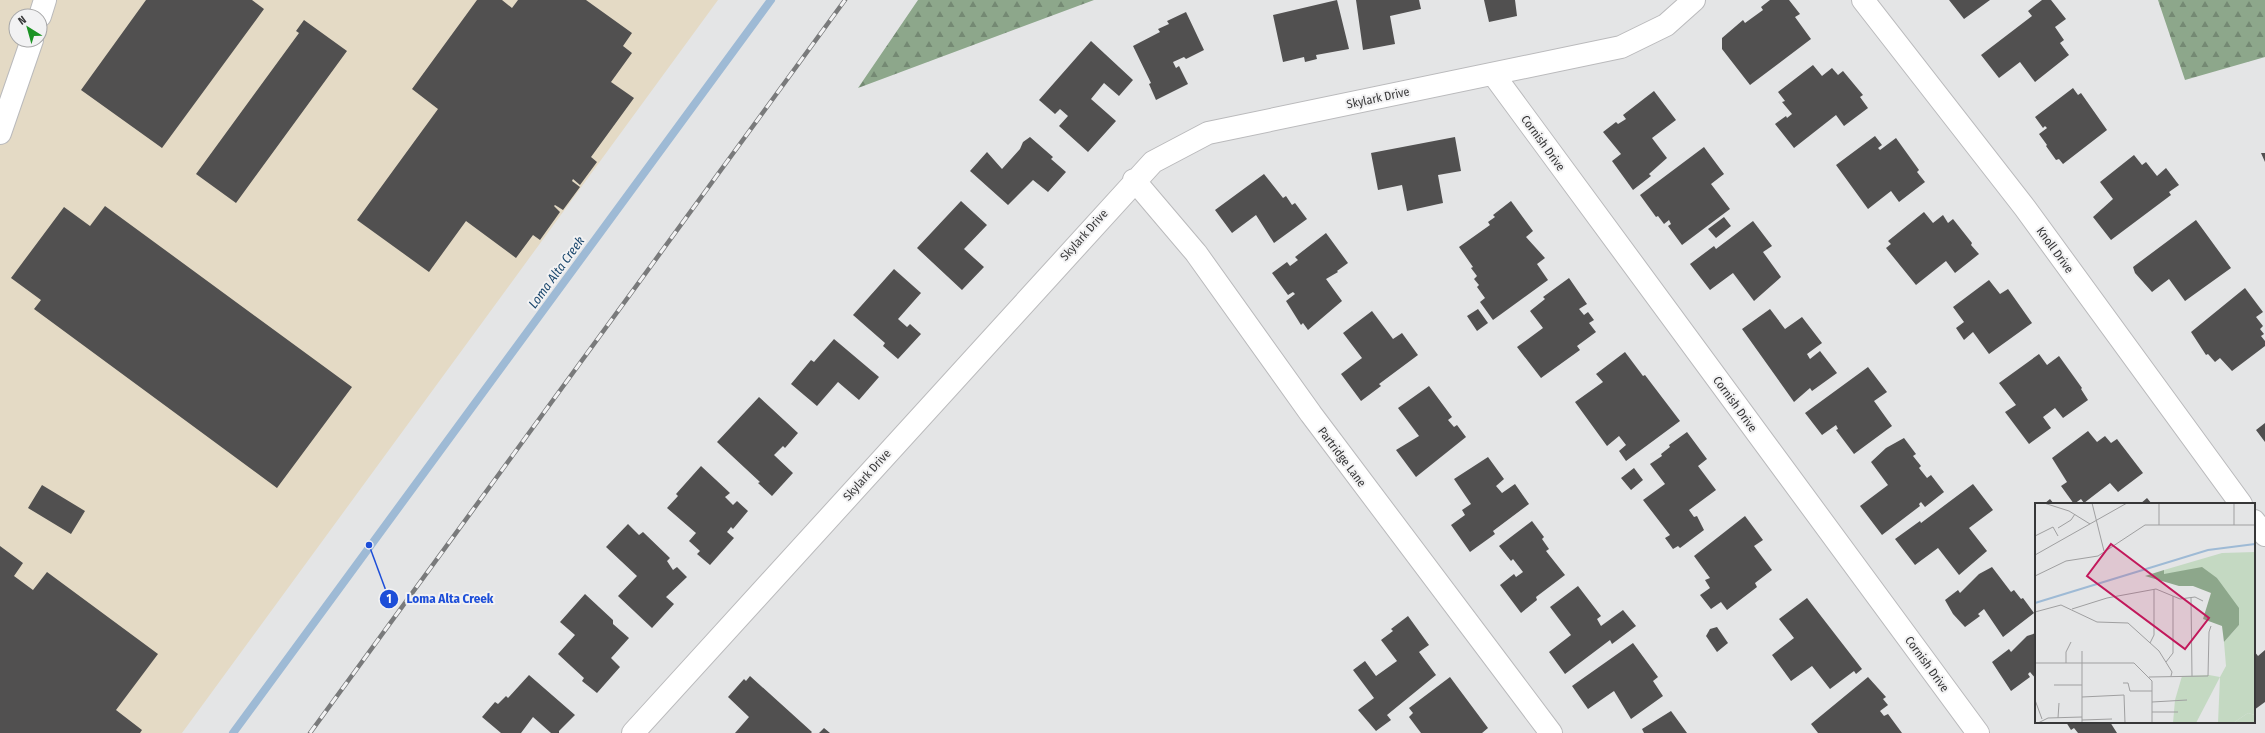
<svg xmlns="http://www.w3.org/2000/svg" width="2265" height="733" font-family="'Fira Sans Condensed',sans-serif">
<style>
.commercial{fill:#e4dac5;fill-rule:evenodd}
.forest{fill:url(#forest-firs)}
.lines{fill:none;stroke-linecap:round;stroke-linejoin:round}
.stream{stroke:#9ebad5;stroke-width:8}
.building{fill:#515050}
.minor-casing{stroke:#bababc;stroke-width:24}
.tertiary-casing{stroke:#bababc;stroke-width:24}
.minor{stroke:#fff;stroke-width:22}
.tertiary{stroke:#fff;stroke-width:22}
.rail-casing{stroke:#797a7b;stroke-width:4.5}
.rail{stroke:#f2f2f3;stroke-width:3;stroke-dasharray:9;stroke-linecap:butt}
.labels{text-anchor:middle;stroke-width:4;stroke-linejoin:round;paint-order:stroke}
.street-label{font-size:12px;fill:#373738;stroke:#f2f2f3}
.water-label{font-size:13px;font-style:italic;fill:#1d496e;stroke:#f2f2f3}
.inset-river{fill:none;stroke:#9ebad5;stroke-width:2}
.inset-road{fill:none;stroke:#9f9fa0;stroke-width:1}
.view{fill:#c2185b;fill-opacity:0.15;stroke:#c2185b;stroke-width:2}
.inset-edge{fill:none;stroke:#373738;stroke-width:2}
.leader{fill:none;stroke:#1d4ed8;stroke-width:1.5}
.callout-dot{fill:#1d4ed8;stroke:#f2f2f3;stroke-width:1.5}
.mark-label{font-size:12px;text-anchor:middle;font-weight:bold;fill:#fff}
.callout-label{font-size:13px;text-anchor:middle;font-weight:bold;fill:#1d4ed8;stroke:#f2f2f3;stroke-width:4;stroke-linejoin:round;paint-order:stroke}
</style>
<defs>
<pattern id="forest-firs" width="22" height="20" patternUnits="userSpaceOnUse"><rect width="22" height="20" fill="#8da78b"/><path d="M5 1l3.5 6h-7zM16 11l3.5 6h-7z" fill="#748973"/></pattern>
</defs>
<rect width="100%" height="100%" fill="#e4e5e6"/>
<path class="commercial" d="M 0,0 L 718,0 L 182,733 L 0,733 ZM 16,16 L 40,16 L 40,40 L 16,40 Z"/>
<path class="forest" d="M 918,0 L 1094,0 L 858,88 Z
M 2158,0 L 2265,0 L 2265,57 L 2185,80 Z"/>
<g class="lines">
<path class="stream" d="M 233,733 L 771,0"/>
</g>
<path class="building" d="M 146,0 L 252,0 L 264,9 L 162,148 L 81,90 Z
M 477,0 L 502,0 L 512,8 L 518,0 L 586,0 L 632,33 L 623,46 L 632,53 L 611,82 L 634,98 L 591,157 L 597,162 L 580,185 L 573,179 L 572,181 L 580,187 L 563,210 L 555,205 L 554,206 L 560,212 L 540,240 L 533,235 L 516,258 L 466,221 L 429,272 L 357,220 L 438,109 L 412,89 Z
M 1337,0 L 1349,49 L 1316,55 L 1317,59 L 1305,62 L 1304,57 L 1283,62 L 1273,15 Z
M 1356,0 L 1419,0 L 1421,9 L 1390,16 L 1395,44 L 1363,50 Z
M 1484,0 L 1515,0 L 1517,16 L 1489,22 Z
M 1770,0 L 1789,0 L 1800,14 L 1795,17 L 1811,39 L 1750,85 L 1722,49 L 1722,38 L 1743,20 L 1745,23 L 1763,10 L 1761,7 Z
M 1949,0 L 1990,0 L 1964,19 Z
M 2042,0 L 2051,0 L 2066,19 L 2055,27 L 2064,40 L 2060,43 L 2069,55 L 2035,82 L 2020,62 L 1999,78 L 1981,55 L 2032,16 L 2028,11 Z
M 1186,12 L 1204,50 L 1186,59 L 1184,57 L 1173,62 L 1176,68 L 1179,66 L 1188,84 L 1156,100 L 1149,84 L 1151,83 L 1133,46 L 1160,32 L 1158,29 L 1169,24 L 1167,21 Z
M 304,20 L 347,51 L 236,203 L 196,174 L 299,33 L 296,31 Z
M 1091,41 L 1133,80 L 1119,96 L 1104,83 L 1091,99 L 1116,121 L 1088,152 L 1059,126 L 1068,116 L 1060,109 L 1055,114 L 1039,100 Z
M 1813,65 L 1822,76 L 1832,68 L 1838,75 L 1843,71 L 1863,95 L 1860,97 L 1868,108 L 1844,126 L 1836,115 L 1794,148 L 1775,124 L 1786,116 L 1787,118 L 1792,114 L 1782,102 L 1785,101 L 1778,92 Z
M 2073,88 L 2078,95 L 2081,93 L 2107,130 L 2063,164 L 2059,159 L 2056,160 L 2046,146 L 2047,145 L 2039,134 L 2047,128 L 2045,126 L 2043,128 L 2035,117 Z
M 1654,91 L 1676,120 L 1652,138 L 1667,158 L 1649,174 L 1651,176 L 1633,190 L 1612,161 L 1621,154 L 1603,132 L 1616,122 L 1618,124 L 1626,119 L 1623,115 Z
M 1875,136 L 1882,145 L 1878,148 L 1880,150 L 1896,138 L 1919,170 L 1917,172 L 1925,182 L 1899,202 L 1891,191 L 1868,209 L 1836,165 Z
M 1030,137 L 1053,157 L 1051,159 L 1066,172 L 1048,192 L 1033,180 L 1008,205 L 970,171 L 987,152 L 1002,169 L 1020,149 L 1023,142 Z
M 1455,137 L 1461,171 L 1438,175 L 1443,203 L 1407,211 L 1402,185 L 1378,190 L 1371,153 Z
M 1704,147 L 1724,174 L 1711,184 L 1730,209 L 1682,245 L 1668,226 L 1671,224 L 1669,220 L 1664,224 L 1658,216 L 1656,217 L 1640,195 Z
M 2261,153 L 2265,153 L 2265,162 Z
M 2134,155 L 2142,165 L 2146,162 L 2157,176 L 2166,168 L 2179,185 L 2169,192 L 2171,195 L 2111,240 L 2093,217 L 2113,199 L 2100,182 Z
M 1264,174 L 1283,198 L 1286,196 L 1292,205 L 1295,203 L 1307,219 L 1274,243 L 1256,215 L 1232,233 L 1215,210 Z
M 961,201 L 987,225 L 964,249 L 984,267 L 962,290 L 917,248 Z
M 1511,201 L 1533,231 L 1526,237 L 1545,258 L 1537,264 L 1548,280 L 1493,320 L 1480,302 L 1485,298 L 1477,287 L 1479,285 L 1474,279 L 1477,276 L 1471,268 L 1473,267 L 1459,247 L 1490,225 L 1488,222 L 1495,217 L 1493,215 Z
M 105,206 L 352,387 L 277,488 L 34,309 L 41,300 L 11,278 L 64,207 L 90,226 Z
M 1924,212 L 1933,223 L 1943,215 L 1948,223 L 1953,219 L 1972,243 L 1971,245 L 1979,254 L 1955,273 L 1946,261 L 1916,285 L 1886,248 L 1891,244 L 1888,241 Z
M 1724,217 L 1731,226 L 1716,238 L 1708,229 Z
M 2196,220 L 2231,268 L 2185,301 L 2169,279 L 2152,292 L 2135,273 L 2133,267 Z
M 1753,221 L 1772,246 L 1763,252 L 1781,277 L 1754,301 L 1733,273 L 1710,290 L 1690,264 L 1714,246 L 1716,249 Z
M 1326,233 L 1348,263 L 1337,271 L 1338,272 L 1326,279 L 1342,301 L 1308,330 L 1303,323 L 1301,325 L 1286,301 L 1295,294 L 1293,292 L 1288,295 L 1272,273 L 1287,262 L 1290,266 L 1298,260 L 1295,257 Z
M 894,269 L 921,293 L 898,319 L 907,327 L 910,324 L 921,334 L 898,359 L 883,346 L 885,343 L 853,315 Z
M 1569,278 L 1587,304 L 1579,309 L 1584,315 L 1588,312 L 1594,320 L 1589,323 L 1596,332 L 1577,346 L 1580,350 L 1541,378 L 1517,347 L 1543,328 L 1530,311 L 1545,299 L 1543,297 Z
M 1989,280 L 2000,294 L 2008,289 L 2032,323 L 1989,354 L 1973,332 L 1964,340 L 1956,328 L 1964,322 L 1953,307 Z
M 2245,288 L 2263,312 L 2256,317 L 2263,326 L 2260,329 L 2264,334 L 2261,336 L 2265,341 L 2265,346 L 2232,371 L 2220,358 L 2215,362 L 2208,354 L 2206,355 L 2191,332 Z
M 1478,309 L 1488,323 L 1477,331 L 1467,316 Z
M 1770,309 L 1785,329 L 1802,317 L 1822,343 L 1807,354 L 1810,359 L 1820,351 L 1837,373 L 1812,391 L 1810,388 L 1794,402 L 1742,329 Z
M 1372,311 L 1393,339 L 1402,333 L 1418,355 L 1379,384 L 1381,386 L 1361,401 L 1341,374 L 1362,358 L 1343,333 Z
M 834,339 L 879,377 L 859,400 L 838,382 L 817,406 L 791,384 L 811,360 L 814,362 Z
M 1625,352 L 1643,376 L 1645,375 L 1680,421 L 1626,461 L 1619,451 L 1626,445 L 1619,436 L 1607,446 L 1575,402 L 1603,382 L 1596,374 Z
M 2039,354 L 2047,365 L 2059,356 L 2082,388 L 2081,389 L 2088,400 L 2063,418 L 2055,408 L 2043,417 L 2051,428 L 2029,444 L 2005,412 L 2016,405 L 1999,383 Z
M 1868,367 L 1887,392 L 1874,401 L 1892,426 L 1854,454 L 1836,430 L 1838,429 L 1836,425 L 1822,435 L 1805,413 Z
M 1429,386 L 1452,417 L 1448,420 L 1454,427 L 1457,425 L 1466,437 L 1416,477 L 1396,450 L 1419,436 L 1398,408 Z
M 759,397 L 798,433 L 785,448 L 783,446 L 774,455 L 793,473 L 772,496 L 758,483 L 760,482 L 717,442 Z
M 2265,423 L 2265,442 L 2256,430 Z
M 2088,431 L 2097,442 L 2105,436 L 2111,443 L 2117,439 L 2143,473 L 2118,492 L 2110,483 L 2084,503 L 2081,499 L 2074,504 L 2061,486 L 2067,482 L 2052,458 Z
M 1687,432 L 1707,459 L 1698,466 L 1716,490 L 1689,510 L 1694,517 L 1697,516 L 1704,530 L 1680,548 L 1678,546 L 1673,549 L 1665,538 L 1670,535 L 1643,500 L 1665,484 L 1650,464 L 1662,456 L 1661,454 L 1670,447 L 1669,445 Z
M 1904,438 L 1916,454 L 1913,456 L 1921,466 L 1919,468 L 1927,478 L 1931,475 L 1944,492 L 1925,507 L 1921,502 L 1919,504 L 1920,506 L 1882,535 L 1860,506 L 1888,485 L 1871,462 L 1886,448 Z
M 1488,457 L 1504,479 L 1496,486 L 1502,493 L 1515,484 L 1529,504 L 1493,531 L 1495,534 L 1470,552 L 1451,525 L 1465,515 L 1462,510 L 1471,504 L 1454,479 Z
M 701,466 L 730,493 L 725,497 L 733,505 L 737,501 L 748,511 L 733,529 L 731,527 L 727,532 L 734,538 L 710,565 L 697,554 L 700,551 L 689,541 L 696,533 L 667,508 L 678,496 L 676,494 Z
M 1634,468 L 1643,480 L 1631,490 L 1621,478 Z
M 1973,484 L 1993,510 L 1969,528 L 1987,551 L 1959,575 L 1938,548 L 1915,565 L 1895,539 L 1920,521 L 1921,523 Z
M 42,485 L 85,511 L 71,534 L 28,508 Z
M 2147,498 L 2152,504 L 2140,504 Z
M 2050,499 L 2054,504 L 2044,504 Z
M 1745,516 L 1763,540 L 1754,546 L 1772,570 L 1755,583 L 1757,587 L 1727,610 L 1721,602 L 1711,609 L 1700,595 L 1710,588 L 1705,580 L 1710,578 L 1694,556 Z
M 1532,521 L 1544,537 L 1542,539 L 1549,549 L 1546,551 L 1565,575 L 1536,597 L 1537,600 L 1521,613 L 1500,585 L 1514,574 L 1516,577 L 1523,572 L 1513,559 L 1511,561 L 1499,546 Z
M 628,524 L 639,535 L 643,532 L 670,558 L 667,561 L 673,570 L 677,567 L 687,577 L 666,597 L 674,604 L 652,628 L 618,596 L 637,576 L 606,547 Z
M 0,546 L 23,563 L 14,576 L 33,590 L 47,572 L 158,654 L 116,710 L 142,730 L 140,733 L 0,733 Z
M 1992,567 L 2011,592 L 2014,590 L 2021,599 L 2023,598 L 2034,613 L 2003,637 L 1984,609 L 1978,614 L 1980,616 L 1965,627 L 1953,614 L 1945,600 L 1958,590 L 1960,593 L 1979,574 Z
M 1578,586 L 1601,616 L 1597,619 L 1601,626 L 1623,610 L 1636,626 L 1612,644 L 1610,640 L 1565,674 L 1549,652 L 1571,635 L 1550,607 Z
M 585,594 L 613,620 L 613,624 L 629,638 L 611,658 L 620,667 L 597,693 L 582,681 L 584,678 L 558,654 L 575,635 L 560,622 Z
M 1807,598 L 1862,669 L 1856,674 L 1854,671 L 1830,689 L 1812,666 L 1791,681 L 1772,655 L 1794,638 L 1779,619 Z
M 1408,616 L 1429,645 L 1419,652 L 1436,675 L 1387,715 L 1391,720 L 1376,731 L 1358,710 L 1374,698 L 1353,670 L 1365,661 L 1376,676 L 1397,661 L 1381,640 L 1393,631 L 1391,629 Z
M 1717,627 L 1728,643 L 1717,652 L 1706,636 L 1710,629 Z
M 2036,633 L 2036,679 L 2030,672 L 2028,674 L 2030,677 L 2011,691 L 1992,662 L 2009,649 L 2011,652 L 2027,636 Z
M 1633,643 L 1658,677 L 1653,681 L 1663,696 L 1631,719 L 1614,691 L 1588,709 L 1572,686 Z
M 2265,650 L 2265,702 L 2254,710 L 2254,651 L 2258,656 Z
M 529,675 L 575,715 L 559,731 L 559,733 L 551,733 L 533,717 L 521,733 L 501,733 L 482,717 L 495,702 L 498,704 L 506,696 L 508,698 Z
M 750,676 L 812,732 L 811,733 L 735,733 L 749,717 L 728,697 L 744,679 L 746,681 Z
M 1450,677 L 1488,728 L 1482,733 L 1421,733 L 1409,717 L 1413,713 L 1409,708 Z
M 1868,677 L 1886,697 L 1883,699 L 1888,705 L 1880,711 L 1884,716 L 1888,714 L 1902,733 L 1818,733 L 1811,724 Z
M 1671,711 L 1687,733 L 1644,733 L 1642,729 Z
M 2066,722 L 2110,722 L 2117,733 L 2078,733 L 2074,728 L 2071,730 Z
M 824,728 L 830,733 L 819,733 Z"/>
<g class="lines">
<defs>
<path id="minor" d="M 1863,0 L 2025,208 L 2241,504
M 1493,74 L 1978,733
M 1134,180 L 1196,253 L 1311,414 L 1551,733
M 2254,521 L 2265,535
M 633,733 L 1153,162 L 1208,133 L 1621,47 L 1666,25 L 1694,0"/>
<path id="tertiary" d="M 40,16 L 45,0
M 0,133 L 32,40"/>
</defs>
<use href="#minor" class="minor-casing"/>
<use href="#tertiary" class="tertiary-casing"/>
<use href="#minor" class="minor"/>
<use href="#tertiary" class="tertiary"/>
<defs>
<path id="rail" d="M 310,733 L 845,0"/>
</defs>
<use href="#rail" class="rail-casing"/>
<use href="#rail" class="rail"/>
</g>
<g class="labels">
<g class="street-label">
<text transform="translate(1378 98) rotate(-12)" y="4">Skylark Drive</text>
<text transform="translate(1543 143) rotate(54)" y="4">Cornish Drive</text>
<text transform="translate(1084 235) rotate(-48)" y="4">Skylark Drive</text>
<text transform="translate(2055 250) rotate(54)" y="4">Knoll Drive</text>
<text transform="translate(1735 404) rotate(54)" y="4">Cornish Drive</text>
<text transform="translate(1342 457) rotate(53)" y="4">Partridge Lane</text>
<text transform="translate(867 475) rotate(-48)" y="4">Skylark Drive</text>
<text transform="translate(1927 664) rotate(54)" y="4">Cornish Drive</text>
</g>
<g class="water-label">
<text transform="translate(556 272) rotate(-54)" y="5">Loma Alta Creek</text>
</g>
</g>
<g transform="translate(2035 503)">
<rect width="220" height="220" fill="#e4e5e6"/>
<path d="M 220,49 L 220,212 L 213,210 L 198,220 L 183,220 L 185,174 L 191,163 L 189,139 L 204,122 L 182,75 L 129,71 L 129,67 L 187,50 Z" fill="#c4d9c2"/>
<path d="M 167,64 L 182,75 L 204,105 L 204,122 L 189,139 L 187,123 L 168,116 L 176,90 L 158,83 L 144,83 L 110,73 L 129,67 L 129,71 Z" fill="#8da78b"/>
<path d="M 213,210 L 220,212 L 220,220 L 198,220 Z" fill="#c4d9c2"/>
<path d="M 174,172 L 185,174 L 161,220 L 138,220 L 140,197 L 147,173 Z" fill="#c4d9c2"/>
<path class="inset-river" d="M 0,100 L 173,47 L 220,41"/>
<path class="inset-road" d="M 9,0 L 34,8 L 55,21M 57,0 L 69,48M 124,0 L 124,22M 199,22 L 199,0M 23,25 L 36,17 L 40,11M 0,33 L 18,24 L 23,33M 0,52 L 92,0M 0,73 L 31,58 L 63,53 L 110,22 L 220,22M 156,95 L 157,173M 37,106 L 72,95 L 121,86 L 145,96 L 160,94 L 168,98M 0,109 L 26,102 L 62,119 L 93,120 L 124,148 L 137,169 L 136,173M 115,140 L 119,132 L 119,86M 47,148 L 47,220M 131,159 L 138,150 L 138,93M 0,160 L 99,160 L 117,178 L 117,220M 31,160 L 31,149 L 36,139M 114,174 L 173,173 L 174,129 L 176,123M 88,180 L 93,180 L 95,188 L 117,188M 19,182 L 47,182M 47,194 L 89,192 L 90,220M 0,197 L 7,216M 117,199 L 152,197M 117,209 L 143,209M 23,215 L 24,200M 47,217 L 77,216M 3,220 L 13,215 L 47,214"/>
<path class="view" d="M 76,41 L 174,115 L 150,146 L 52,73 Z"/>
<rect width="220" height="220" class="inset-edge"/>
</g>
<path class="leader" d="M369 545L389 599"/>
<g class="callout-dot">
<circle cx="369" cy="545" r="4"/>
<circle cx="389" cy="599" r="10"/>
</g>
<g class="mark-label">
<text x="389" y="603">1</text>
</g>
<g class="callout-label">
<text x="450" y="603">Loma Alta Creek</text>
</g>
<g transform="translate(28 28) rotate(323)"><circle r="19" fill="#f2f2f3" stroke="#a7a7a8"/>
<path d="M0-3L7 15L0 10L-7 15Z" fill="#1b9323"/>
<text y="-6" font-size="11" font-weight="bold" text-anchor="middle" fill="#373738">N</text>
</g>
</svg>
